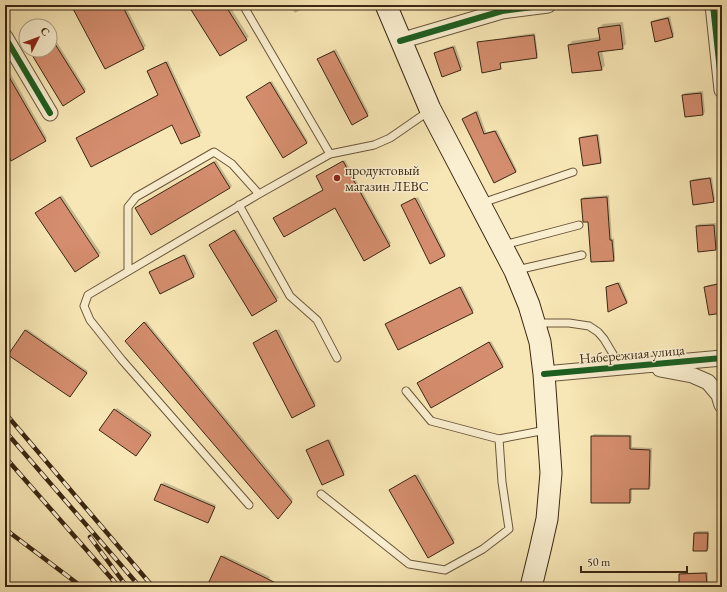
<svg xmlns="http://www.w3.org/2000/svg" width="727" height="592" font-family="'EB Garamond',serif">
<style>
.shadow{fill:#0003}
.building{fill:#d48d6e;stroke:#3a2712}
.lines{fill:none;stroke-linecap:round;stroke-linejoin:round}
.lane-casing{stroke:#6a573b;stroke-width:9}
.street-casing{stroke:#6a573b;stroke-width:17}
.secondary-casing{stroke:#3a2712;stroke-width:23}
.lane{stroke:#faefd0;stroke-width:7}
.street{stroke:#faefd0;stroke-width:15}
.secondary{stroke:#faefd0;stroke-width:21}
.rail-casing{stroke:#3a2712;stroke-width:4.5}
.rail{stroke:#faefd0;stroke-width:3;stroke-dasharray:9;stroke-linecap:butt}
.cycleway-casing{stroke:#faefd0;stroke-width:8}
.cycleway{stroke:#1b5e20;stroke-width:6}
.poi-dot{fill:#8f2418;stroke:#faefd0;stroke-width:1.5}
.labels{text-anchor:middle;stroke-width:3;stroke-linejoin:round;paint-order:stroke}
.poi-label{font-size:14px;fill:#3a2712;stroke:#faefd0;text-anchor:start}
.street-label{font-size:14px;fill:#3a2712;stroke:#faefd0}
</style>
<rect width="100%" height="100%" fill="#f8e7b6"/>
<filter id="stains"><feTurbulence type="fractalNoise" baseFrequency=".005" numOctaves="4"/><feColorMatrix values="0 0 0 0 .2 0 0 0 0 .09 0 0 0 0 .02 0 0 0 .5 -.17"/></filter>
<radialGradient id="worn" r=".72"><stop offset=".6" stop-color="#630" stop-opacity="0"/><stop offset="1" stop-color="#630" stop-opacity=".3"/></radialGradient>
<path class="shadow" d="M 72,5 L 125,5 L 146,46 L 144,48 L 105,67 Z
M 189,5 L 229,5 L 249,37 L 221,55 Z
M 290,5 L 309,5 L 295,13 Z
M 670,16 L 674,34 L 672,37 L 652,22 L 654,20 Z
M 623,22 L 626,44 L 622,48 L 602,50 L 605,66 L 601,69 L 569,45 L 572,41 L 601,37 L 599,28 L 603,24 Z
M 50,31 L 86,89 L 84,92 L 30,50 L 50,50 Z
M 535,33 L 538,55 L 536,57 L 505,39 L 507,37 Z
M 455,45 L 463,67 L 460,69 L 435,53 L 437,51 Z
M 336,49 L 369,113 L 367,115 L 321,57 Z
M 168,61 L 202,133 L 199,135 L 182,143 L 173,123 L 79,136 L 159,94 L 148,71 L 150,69 Z
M 5,64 L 47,138 L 45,140 L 5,147 Z
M 272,81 L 308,141 L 306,143 L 247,97 Z
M 703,91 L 705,112 L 703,114 L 683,95 L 685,93 Z
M 478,110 L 486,132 L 497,130 L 517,170 L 515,172 L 463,119 L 465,117 Z
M 599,134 L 602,160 L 600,162 L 580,138 L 582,136 Z
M 216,160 L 232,186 L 230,188 L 138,207 Z
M 345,160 L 391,243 L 389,245 L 335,207 L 274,218 L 276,216 L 324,190 L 317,176 L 319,174 Z
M 712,177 L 715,199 L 713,201 L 691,182 L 693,179 Z
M 62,195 L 101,253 L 75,271 L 39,211 Z
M 609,195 L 612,239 L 614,238 L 615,258 L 613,260 L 582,199 L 584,197 Z
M 418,197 L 446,254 L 444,256 L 404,203 Z
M 716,223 L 718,247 L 715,249 L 697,226 L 699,224 Z
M 236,229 L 279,298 L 253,315 L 212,243 Z
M 186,254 L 196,274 L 194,276 L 152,271 Z
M 620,282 L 628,301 L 626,303 L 607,288 L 609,286 Z
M 720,283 L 722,296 L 722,312 L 710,314 L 706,287 L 708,285 Z
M 462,286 L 474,310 L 472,312 L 386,324 L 388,322 Z
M 146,321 L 293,499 L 280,515 L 127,341 Z
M 27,329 L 88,371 L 72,394 L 25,331 Z
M 279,329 L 316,403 L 314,405 L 254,343 L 256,341 Z
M 491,341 L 504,364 L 502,366 L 418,383 L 420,381 Z
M 117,408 L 152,432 L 138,452 L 115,410 Z
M 594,434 L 632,435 L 632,447 L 652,448 L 651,486 L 649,488 L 632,488 L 632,500 L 630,502 L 592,436 Z
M 330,439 L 345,472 L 343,474 L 308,450 L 310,448 Z
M 418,474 L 455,540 L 453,542 L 393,488 Z
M 164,482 L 216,505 L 210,520 L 208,522 L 155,499 L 162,484 Z
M 697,531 L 709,531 L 709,548 L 707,550 L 695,533 Z
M 224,555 L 270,577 L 266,587 L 217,587 L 222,557 Z
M 708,572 L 708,587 L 680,587 L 680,575 L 682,573 Z"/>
<path class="building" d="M 71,5 L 122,5 L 144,49 L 105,69 Z
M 188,5 L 225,5 L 247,40 L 220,56 Z
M 668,18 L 673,37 L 655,42 L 651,22 Z
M 620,25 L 623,49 L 598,52 L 602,70 L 572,73 L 568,45 L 600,40 L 598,28 Z
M 534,35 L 537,58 L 500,63 L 501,69 L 482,73 L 477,42 Z
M 50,36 L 85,92 L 63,106 L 29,50 L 50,50 Z
M 453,47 L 461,70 L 442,77 L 434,53 Z
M 334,51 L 368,116 L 352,125 L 317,59 Z
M 166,62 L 200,136 L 181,144 L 172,125 L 91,167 L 76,138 L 158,95 L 147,71 Z
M 5,70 L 46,141 L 11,161 L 5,149 Z
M 270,82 L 307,143 L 283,158 L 246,97 Z
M 701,93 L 703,115 L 685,117 L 682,95 Z
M 476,112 L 484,134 L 495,131 L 516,172 L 494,183 L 462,119 Z
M 597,135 L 601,163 L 583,166 L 579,138 Z
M 343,161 L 390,246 L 364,261 L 335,208 L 284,237 L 273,218 L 323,190 L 316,176 Z
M 214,162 L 230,188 L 151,235 L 135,208 Z
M 710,178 L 714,202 L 693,205 L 690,181 Z
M 60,197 L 99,256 L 75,272 L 35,213 Z
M 607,197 L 610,240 L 612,240 L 614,261 L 591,262 L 588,222 L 583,222 L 581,199 Z
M 415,198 L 445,256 L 430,264 L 401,205 Z
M 714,225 L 716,250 L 698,252 L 696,226 Z
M 234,230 L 277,301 L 252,316 L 209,245 Z
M 184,255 L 194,277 L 160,294 L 149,272 Z
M 618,283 L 627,303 L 608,312 L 606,287 Z
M 718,284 L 722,313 L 709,315 L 704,287 Z
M 460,287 L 473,313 L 398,350 L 385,324 Z
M 144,322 L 292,502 L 278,519 L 125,341 Z
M 25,330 L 87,373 L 70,397 L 8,355 Z
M 276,330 L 315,406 L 292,418 L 253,343 Z
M 489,342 L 503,367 L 431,408 L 417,383 Z
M 114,409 L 151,435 L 136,456 L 99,430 Z
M 591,436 L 630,436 L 630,449 L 650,450 L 649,489 L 630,489 L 630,503 L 591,503 Z
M 328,440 L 344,475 L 322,485 L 306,450 Z
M 415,475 L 454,543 L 428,558 L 389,490 Z
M 161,484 L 215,507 L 208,523 L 154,500 Z
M 694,533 L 708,533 L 707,551 L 693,551 Z
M 221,556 L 284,587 L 215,587 L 208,584 Z
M 706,573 L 707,587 L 679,587 L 679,574 Z"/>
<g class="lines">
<defs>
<path id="lane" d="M 243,5 L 330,154
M 482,203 L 573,172
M 239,205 L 290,296 L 317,320 L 337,358
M 504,245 L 579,225
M 128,270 L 128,207 L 136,197 L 214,152 L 232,164 L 259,194
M 517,270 L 582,255
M 536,323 L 569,323 L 589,326 L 598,332 L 604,339 L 613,354 L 615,368
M 406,391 L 431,421 L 499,439 L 546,430
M 321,494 L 409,564 L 445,570 L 483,549 L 509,529 L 502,482 L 499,439
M 249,505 L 122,360 L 90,320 L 84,306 L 88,295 L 259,194 L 330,154 L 374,145 L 390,138 L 429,111"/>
<path id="street" d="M 713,5 L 722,90
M 5,37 L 50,113
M 400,41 L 502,11 L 548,5
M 660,369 L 692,375 L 708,382 L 719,395 L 722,405
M 544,374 L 722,358"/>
<path id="secondary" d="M 386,5 L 430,109 L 515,271 L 529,305 L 540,342 L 544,374 L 551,473 L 547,519 L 540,550 L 531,587"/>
</defs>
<use href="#lane" class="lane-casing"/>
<use href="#street" class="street-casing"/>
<use href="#secondary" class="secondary-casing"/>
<use href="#lane" class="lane"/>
<use href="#street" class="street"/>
<use href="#secondary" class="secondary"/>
<defs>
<path id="rail" d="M 5,413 L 153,587
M 5,431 L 140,587
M 5,457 L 119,587
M 5,529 L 82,587
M 90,537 L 127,587
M 5,579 L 11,587"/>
</defs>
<use href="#rail" class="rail-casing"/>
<use href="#rail" class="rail"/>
<defs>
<path id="cycleway" d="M 713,5 L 722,90
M 5,37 L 50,113
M 400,41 L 502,11 L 548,5
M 544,374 L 722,358"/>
</defs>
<use href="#cycleway" class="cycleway-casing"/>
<use href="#cycleway" class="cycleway"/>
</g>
<circle class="poi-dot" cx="337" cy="178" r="4"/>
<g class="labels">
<g class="poi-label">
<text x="345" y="175">продуктовый<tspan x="345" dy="16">магазин ЛЕВС</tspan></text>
</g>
<g class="street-label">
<text transform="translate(632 354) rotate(-5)" y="5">Набережная улица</text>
</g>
</g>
<rect width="727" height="592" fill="none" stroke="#f8e7b6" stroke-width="20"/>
<rect x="6" y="6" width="715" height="580" fill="none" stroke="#3a2712" stroke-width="2"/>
<rect x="10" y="10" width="707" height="572" fill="none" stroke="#3a2712"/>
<g transform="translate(38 38) rotate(48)"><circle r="19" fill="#faefd0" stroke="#ad9f84"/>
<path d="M0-3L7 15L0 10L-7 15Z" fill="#8f2418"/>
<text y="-6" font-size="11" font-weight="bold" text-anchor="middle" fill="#3a2712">С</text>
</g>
<path d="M581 566v6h106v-6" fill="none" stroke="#3a2712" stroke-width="2"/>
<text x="587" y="566" font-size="12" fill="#3a2712" stroke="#faefd0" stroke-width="3" paint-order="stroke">50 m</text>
<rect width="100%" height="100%" filter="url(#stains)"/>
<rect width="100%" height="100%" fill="url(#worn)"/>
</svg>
